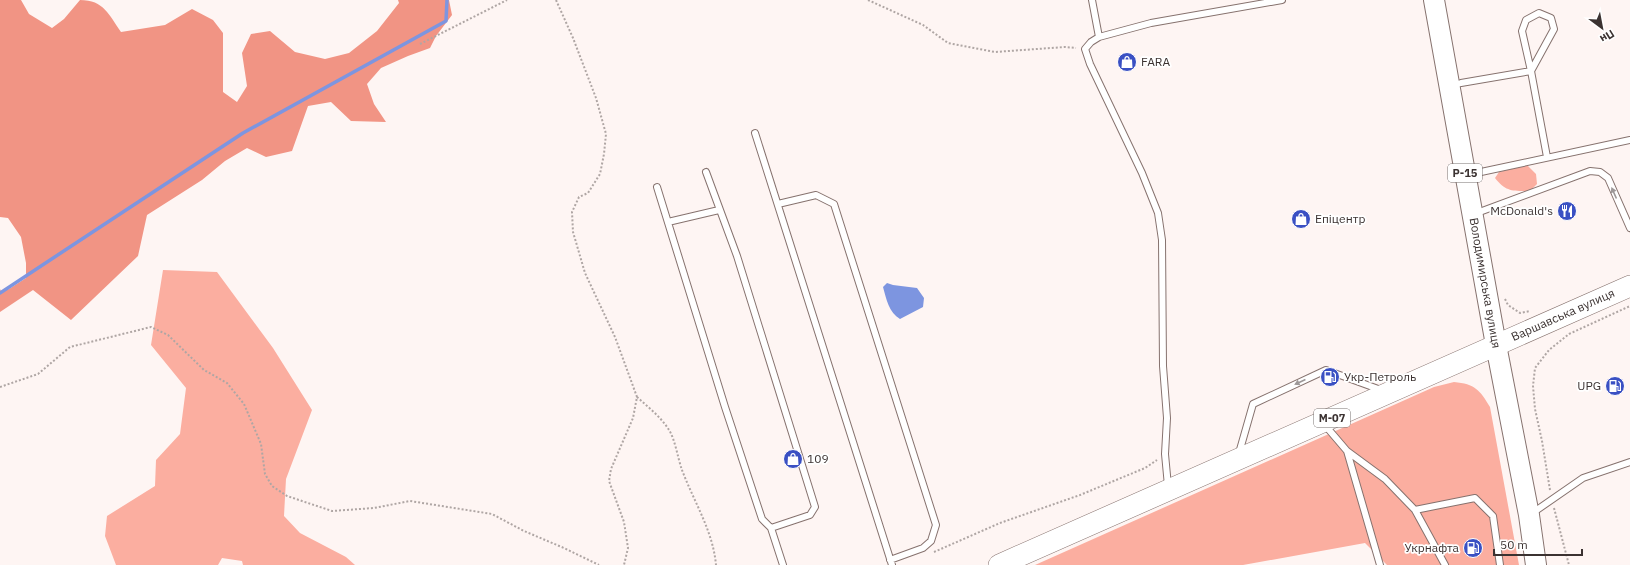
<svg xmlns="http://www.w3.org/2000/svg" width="1630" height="565" font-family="'IBM Plex Sans',sans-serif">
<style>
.green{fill:#fbaea0}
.forest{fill:#f19484}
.water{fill:#7d95e0}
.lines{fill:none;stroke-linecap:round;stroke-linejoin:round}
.stream{stroke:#7d95e0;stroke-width:3.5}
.service-casing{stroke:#86726e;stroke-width:8}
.primary-casing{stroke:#86726e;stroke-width:22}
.trunk-casing{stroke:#86726e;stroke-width:22}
.path{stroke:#afa6a4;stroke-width:2;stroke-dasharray:2 2;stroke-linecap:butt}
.service{stroke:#fff;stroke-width:6}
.primary{stroke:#fff;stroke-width:20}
.trunk{stroke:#fff;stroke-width:21}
.oneway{fill:#9d9898}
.labels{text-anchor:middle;stroke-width:3.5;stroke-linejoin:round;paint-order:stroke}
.shield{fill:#fff;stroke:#76706f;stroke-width:1}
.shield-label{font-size:11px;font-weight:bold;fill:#3b3231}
.poi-label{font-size:12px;fill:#3b3231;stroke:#fff;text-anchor:start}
.street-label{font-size:12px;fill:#3b3231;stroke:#fff}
</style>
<rect width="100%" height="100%" fill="#fef5f3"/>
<path class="green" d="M 1527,165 L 1536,174 L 1537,184 L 1530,191 C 1513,191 1506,192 1495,178 L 1499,172 Z
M 163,270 L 217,272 L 273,348 L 312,410 L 286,479 L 284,516 L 300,533 L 346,557 L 355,565 L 243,565 L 242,561 L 222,558 L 218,565 L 116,565 L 105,536 L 107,516 L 155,486 L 156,460 L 180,434 L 186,388 L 151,345 Z
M 1454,382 C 1475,384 1480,390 1490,407 L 1519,565 L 1387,565 L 1365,543 L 1243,565 L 1035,565 L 1396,404 L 1434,387 Z"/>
<path class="forest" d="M 0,0 L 21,0 L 29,14 L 52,28 L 64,19 L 80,0 C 104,0 109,15 121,32 L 165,25 L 192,9 L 213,20 L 223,33 L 223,92 L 237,102 L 247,86 L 242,53 L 251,34 L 270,31 L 295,52 L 325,59 L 349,53 L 377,31 L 399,3 L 398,0 L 449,0 L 452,15 L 436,36 L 430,48 L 408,56 L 381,68 L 367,84 L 374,104 L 386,122 L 351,121 L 331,102 L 308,106 L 292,151 L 266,157 L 247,148 L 225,161 L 202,180 L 147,215 L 138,256 L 71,320 L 33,290 L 0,312 L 0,289 L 1,291 L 9,289 L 26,278 L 26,263 L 21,237 L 8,218 L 0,217 Z"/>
<path class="water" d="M 887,283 L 893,285 L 917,288 L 924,298 L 923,307 L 900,319 C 889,313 886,298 883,287 Z"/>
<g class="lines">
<path class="stream" d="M 0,293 L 243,133 L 446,21 L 447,0"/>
<defs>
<path id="service" d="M 1092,0 L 1099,37
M 1451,86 L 1461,83 L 1531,71 L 1554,29 L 1551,18 L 1539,13 L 1526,20 L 1522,31 L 1531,71 L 1547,157
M 755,133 L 892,565
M 706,172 L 737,256 L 815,507 L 810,515 L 771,528
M 1467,175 L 1630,140
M 657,187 L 725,407 L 762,519 L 771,528 L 783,565
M 778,204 L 816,195 L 834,204 L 936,525 L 931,541 L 923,548 L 890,560
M 1474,214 L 1590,171 L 1600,172 L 1608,178 L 1630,228
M 668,222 L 719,210
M 1324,424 L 1347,451 L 1385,479 L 1415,510 L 1445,565
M 1347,451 L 1380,565
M 1239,453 L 1253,404 L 1326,370 L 1381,390
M 1168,486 L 1165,454 L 1167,418 L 1163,366 L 1162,240 L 1158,213 L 1142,173 L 1090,64 L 1085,49 L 1091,42 L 1099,37 L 1151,23 L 1282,0
M 1415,510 L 1475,498 L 1493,516 L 1500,565
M 1531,514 L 1583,478 L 1630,462"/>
<path id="primary" d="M 1434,0 L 1496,345 L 1529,515 L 1536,565"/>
<path id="trunk" d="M 999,565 L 1630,286"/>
</defs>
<use href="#service" class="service-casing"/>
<use href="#primary" class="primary-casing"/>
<use href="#trunk" class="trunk-casing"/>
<path class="path" d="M 556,0 L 573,38 L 596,98 L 606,134 L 604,154 L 600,174 L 588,193 L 579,197 L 572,212 L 573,232 L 585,273 L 615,337 L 637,397 L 633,418 L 611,469 L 609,481 L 624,522 L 628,548 L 624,565
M 868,0 L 923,25 L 948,43 L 995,52 L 1065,47 L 1076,48
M 420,44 L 507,0
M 1505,299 L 1508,305 L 1520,313 L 1530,311
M 0,387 L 38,374 L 70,347 L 151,327 L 168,335 L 204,370 L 227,383 L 244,404 L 261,444 L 265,474 L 272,486 L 287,496 L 332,511 L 374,508 L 410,501 L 492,514 L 524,531 L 564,548 L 599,565
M 637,397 C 648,407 661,417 669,430 C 675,439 678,459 682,470 C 694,502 713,531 716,565
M 1550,490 L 1542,441 L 1535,409 L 1533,386 L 1535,368 L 1549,350 L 1569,334 L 1630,306
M 1554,508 L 1569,565
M 934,552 L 1000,523 L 1080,495 L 1145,468 L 1157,460"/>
<use href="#service" class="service"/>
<use href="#primary" class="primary"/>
<use href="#trunk" class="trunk"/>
</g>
<defs><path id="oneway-solid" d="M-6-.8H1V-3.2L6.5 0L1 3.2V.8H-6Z"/></defs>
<g class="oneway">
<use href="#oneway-solid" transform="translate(1614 193) rotate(-114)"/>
<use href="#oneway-solid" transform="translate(1300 382) rotate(155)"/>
</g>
<defs>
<symbol id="shop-disc" viewBox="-11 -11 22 22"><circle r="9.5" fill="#3a50c3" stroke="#fff"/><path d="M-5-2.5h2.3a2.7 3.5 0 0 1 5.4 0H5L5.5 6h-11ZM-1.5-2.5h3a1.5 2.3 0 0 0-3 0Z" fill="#fff"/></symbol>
<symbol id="restaurant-disc" viewBox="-11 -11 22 22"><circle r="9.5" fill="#3a50c3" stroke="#fff"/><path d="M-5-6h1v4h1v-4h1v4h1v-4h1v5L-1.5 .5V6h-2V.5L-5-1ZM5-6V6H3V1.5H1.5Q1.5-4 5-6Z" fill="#fff"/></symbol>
<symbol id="fuel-disc" viewBox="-11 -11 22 22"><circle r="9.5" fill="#3a50c3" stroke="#fff"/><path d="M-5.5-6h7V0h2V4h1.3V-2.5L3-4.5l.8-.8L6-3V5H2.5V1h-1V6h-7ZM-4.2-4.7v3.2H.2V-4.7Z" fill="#fff"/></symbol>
</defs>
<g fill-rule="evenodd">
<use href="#shop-disc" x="1116" y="51" width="22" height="22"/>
<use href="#restaurant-disc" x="1556" y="200" width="22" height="22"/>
<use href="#shop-disc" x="1290" y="208" width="22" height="22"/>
<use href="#fuel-disc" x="1319" y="366" width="22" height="22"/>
<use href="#fuel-disc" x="1604" y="375" width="22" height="22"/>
<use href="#shop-disc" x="782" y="448" width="22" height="22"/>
<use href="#fuel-disc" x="1462" y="537" width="22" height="22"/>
</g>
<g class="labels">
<g class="shield">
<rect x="1448" y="164" width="34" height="18" rx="3"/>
<rect x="1314" y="409" width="36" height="18" rx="3"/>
</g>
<g class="shield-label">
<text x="1465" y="177">Р-15</text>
<text x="1332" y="422">М-07</text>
</g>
<g class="poi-label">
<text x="1141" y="66">FARA</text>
<text x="1553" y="215" text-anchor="end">McDonald's</text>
<text x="1315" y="223">Епіцентр</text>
<text x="1344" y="381">Укр-Петроль</text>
<text x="1601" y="390" text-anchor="end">UPG</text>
<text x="807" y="463">109</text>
<text x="1459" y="552" text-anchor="end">Укрнафта</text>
</g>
<g class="street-label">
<text transform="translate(1485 283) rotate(80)" y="4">Володимирська вулиця</text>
<text transform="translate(1563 315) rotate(-24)" y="4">Варшавська вулиця</text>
</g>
</g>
<g transform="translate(1602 28) rotate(148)" stroke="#ffffff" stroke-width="3" paint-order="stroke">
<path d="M0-3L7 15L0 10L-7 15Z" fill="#3b3231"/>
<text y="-6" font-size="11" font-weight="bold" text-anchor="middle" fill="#3b3231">Пн</text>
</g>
<path d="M1494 549v6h88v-6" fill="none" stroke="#3b3231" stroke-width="2"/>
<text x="1500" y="549" font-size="12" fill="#3b3231" stroke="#ffffff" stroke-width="3" paint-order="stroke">50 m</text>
</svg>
